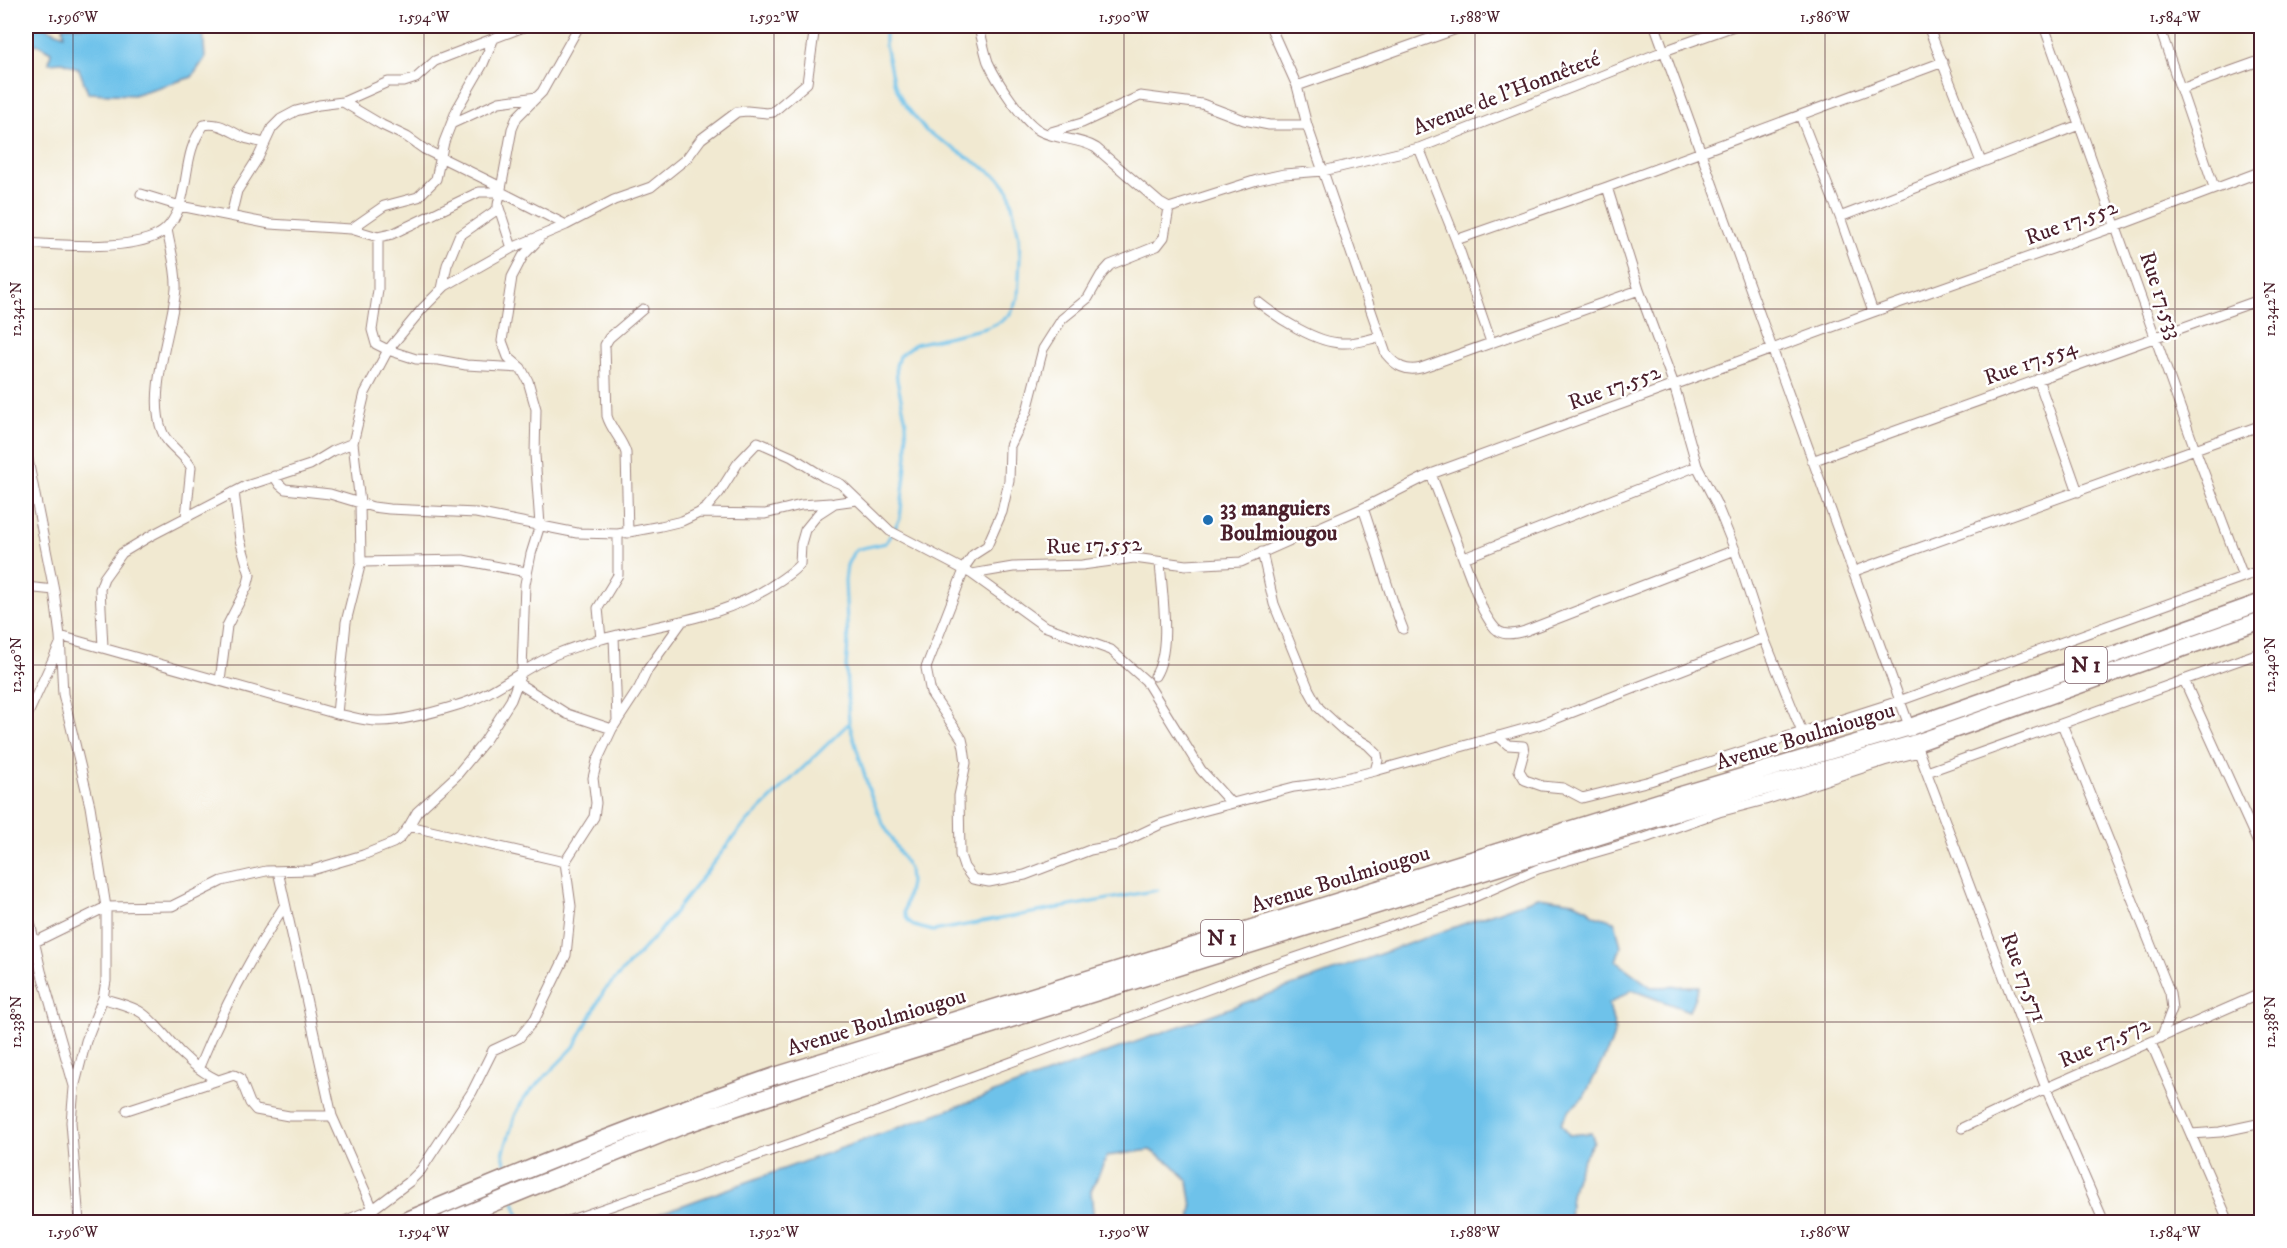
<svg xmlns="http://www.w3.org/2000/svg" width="2287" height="1248" font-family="'IM FELL DW Pica',serif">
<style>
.water{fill:#6ec2ea;stroke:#5c708a;stroke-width:1.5}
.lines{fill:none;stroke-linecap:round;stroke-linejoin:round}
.stream{stroke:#6ec2ea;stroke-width:3}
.street-casing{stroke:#9e847e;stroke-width:11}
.highway-casing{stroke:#9e847e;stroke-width:19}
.street{stroke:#fff;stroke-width:9}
.highway{stroke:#fff;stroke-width:16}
.ticks{fill:none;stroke:#4a1f2b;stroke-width:1.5;stroke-opacity:0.45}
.poi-dot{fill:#1f6fb2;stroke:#fff;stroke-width:2}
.labels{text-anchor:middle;stroke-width:5;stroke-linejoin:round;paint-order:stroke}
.shield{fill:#fff;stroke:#80626b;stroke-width:1.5}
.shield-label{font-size:21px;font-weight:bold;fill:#4a1f2b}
.street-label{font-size:22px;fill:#4a1f2b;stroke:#fff}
.poi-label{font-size:22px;font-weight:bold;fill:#4a1f2b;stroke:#fff;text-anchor:start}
.neatline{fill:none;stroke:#4a1f2b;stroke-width:2}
.ticks-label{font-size:15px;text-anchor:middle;fill:#4a1f2b}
</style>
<rect width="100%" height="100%" fill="#fff"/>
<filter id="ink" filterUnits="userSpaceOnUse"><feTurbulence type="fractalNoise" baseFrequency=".0167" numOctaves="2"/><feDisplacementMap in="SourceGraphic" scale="12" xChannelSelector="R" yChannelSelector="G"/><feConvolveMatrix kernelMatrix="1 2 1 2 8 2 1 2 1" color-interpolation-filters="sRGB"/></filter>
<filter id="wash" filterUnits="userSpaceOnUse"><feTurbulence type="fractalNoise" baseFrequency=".008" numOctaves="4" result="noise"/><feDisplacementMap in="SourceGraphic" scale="24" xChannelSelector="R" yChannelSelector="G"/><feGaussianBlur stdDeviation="1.35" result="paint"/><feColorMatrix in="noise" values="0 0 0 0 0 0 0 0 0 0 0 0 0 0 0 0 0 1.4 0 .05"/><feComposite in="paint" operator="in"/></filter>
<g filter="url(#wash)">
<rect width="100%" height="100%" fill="#f1e9d1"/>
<path class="water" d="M 28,26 L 42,26 L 64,35 L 63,26 L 201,26 L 203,28 L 205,58 L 192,77 L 133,95 L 88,93 L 79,69 L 63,62 L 49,63 L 51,52 L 37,44 L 26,48 L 26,27 Z
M 1538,897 L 1574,902 L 1589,909 L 1594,915 L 1615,921 L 1621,946 L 1616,961 L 1651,987 L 1699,986 L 1689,1011 L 1632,990 L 1609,1004 L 1615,1030 L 1611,1044 L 1584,1097 L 1569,1110 L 1561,1123 L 1569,1135 L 1591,1133 L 1594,1141 C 1578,1166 1567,1193 1570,1222 L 1190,1222 L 1192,1207 L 1188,1181 L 1172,1164 L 1150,1150 L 1107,1156 L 1091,1191 L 1094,1222 L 636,1222 Z"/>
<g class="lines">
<path class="stream" d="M 885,26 L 885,45 L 893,81 L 903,102 L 926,131 L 983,167 L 1000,179 L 1009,191 L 1019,237 L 1020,257 L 1018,298 L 1010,314 L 1002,321 L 986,328 L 915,344 L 899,356 L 896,366 L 897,380 L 906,422 L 907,455 L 900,519 L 886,543 L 858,549 L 853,553 L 847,565 L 845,581 L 848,643 L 846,667 L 849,723 L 870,793 L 882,822 L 909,869 L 910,883 L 904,912 L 907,919 L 914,926 L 933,931 L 1158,890
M 507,1172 L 503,1154 L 515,1116 L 524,1098 L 574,1047 L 604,991 L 660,931 L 740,829 L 849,723
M 514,1202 L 521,1222"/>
</g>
</g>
<g filter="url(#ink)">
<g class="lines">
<defs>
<path id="street" d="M 801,26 L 814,33
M 978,26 C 982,37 984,50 988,62 C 996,80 1024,124 1042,132 C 1060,140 1080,138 1096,148 L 1160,203 L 1169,208 L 1257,180 L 1284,174 L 1323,171 L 1419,148 L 1664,51 L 1734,26
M 1270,26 L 1297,86 L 1307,125 L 1386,354 C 1396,366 1406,372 1421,368 L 1639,290
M 1655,26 L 1911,731
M 1928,26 L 1981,162
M 2044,26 L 2195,449 L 2243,576
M 2159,26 L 2214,187
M 1297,86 L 1465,26
M 2181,89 L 2262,60
M 343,102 L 382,125 L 407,137 L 424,149 L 501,187
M 1800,115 L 1840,217 L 1873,312
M 451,124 L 499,102 L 537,97
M 1051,132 L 1082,123 L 1140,96 L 1202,104 L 1244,120 L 1269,125 L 1307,125
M 1419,148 L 1456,240 L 1491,342
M 1607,187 L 1639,290 L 1674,385 L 1697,466 L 1716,503 L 1735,550 L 1764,638 L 1802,732
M 141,194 L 180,206 L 270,224 L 351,229 L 378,237 L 392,234 L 479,192 L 501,192 L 566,225
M 1169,208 L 1164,237 L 1157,246 L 1110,265 L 1101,275 L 1088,298 L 1062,319 L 1043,349 L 1027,411 L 1010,446 L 1009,481 L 1002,512 L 987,546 L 973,555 L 966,565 L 926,668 L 931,693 L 962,739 L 964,748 L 966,763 L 959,796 L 960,855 L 964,867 L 973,879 L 989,882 L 1025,875 L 1090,850 L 1117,845 L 1161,824 L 1199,812 L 1294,787 L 1325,783 L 1375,771 L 1542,724 L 1764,638
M 231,216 L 237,191 L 258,158 L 272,128 L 281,119 L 296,111 L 319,105 L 343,102 L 388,82 L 404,82 L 416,78 L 435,61 L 526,26
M 1840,217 L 2079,125
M 167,229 C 170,248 177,269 176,289 C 172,330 147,392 162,431 C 167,446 184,453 191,467 L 186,517
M 351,229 L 384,206 L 418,197 L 436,179 L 444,142 L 457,109 L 483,64 L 494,38
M 1456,240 L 1607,187 L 1943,62
M 26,243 C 59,245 130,251 159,234 C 169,229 177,215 180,205 C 189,176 185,150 204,125 C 219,121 231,132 245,138 C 251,140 257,141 264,143
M 512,248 L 498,205 L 512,129 L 517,117 L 542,92 L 579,26
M 442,289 L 447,265 L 459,236 L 498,209
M 1258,302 C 1278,318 1316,343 1342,343 C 1355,344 1368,339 1380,337
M 521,368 L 466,365 L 439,360 L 416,359 L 388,350 L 422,309 L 445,286 L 512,248 L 566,225 L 614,200 L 651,187 L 687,158 L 701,139 L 737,112 L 747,111 L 767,113 L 773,112 L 807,83 L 815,26
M 2038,379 L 2078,492
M 26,450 L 54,590 L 60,636 L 63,694 L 90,806 L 106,907 L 106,981 L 103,998 L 86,1041 L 74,1088 L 71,1122 L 79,1222
M 1812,461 L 2262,299
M 1431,474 L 1483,610 C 1495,631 1499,639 1525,631 L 1735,550
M 274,476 L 280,485 L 285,489 L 330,494 L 373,507 L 389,509 L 476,513 L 577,533 L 618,534 L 661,526 L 682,521 L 699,513 L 707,507 L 719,493 L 738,463 L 758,442 L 792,457 L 824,477 L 841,484 L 890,531 L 972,574 L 1044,626 L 1111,650 L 1146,681 L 1201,770 L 1231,803
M 1363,508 C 1377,548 1387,589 1403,629
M 699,513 L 765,514 L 801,505 L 830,503
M 628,533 L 626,453 C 622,439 611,430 607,416 L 605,345 L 609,338 L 643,309
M 1262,552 L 1274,604 L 1309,690 L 1319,708 L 1343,730 L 1368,745 L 1377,754 L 1378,760 L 1375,771
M 1464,558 L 1697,466
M 361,562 L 463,560 L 526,572
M 1852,572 L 2262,425
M 972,574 L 1013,567 L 1082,565 L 1134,558 L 1186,565 L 1241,562 L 1363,508 L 1431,474 L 1873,312 L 2117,226 L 2262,171
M 26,587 L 54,590
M 60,636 L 337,714 C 350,716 364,721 377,721 C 401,722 435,712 458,705 C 494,695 521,669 554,655 C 628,623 711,629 779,581 C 786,576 794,571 800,564 L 801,544 L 805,530 L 818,514 L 835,503 L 857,500
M 614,636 L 617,720
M 601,639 L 598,608 L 618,575 L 618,534
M 103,647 L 100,589 L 104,578 L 122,553 L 152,535 L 246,486 L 310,465 L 333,451 L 353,443
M 1155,676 C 1172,649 1162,594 1160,562
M 2184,680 L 2262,852
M 220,681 L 227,626 L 247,587 L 250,575 L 240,540 L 234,492
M 518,683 L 567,714 L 612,729
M 337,714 L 346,622 L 361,562 L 360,503 L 353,443 L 365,393 L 388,350 L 376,344 L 372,330 L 378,290 L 378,237
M 26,718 L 60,644
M 2062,724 L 2170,993 L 2172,1009 L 2161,1038
M 1498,736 L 1508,745 L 1523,746 L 1524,752 L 1519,770 L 1525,780 L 1542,786 L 1563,788 L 1582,798 L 1650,781 L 1899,701 L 2262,570
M 1917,747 L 2046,1088 L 2104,1222
M 1927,772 L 2262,652
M 409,826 L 417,812 L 456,776 L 484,742 L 511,700 L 522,671 L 525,584 L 531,554 L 540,525 L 535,455 L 536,409 L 528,381 L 521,368 L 508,357 L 502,341 L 512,277 L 523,256 L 539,239
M 278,871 L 332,1116 L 373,1209
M 26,905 L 41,971 L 74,1086
M 35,942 L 106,907 L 172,906 L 222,881 L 266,871 L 312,870 L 363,855 L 393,843 L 400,838 L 409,826 L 565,862
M 103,998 C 115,1003 131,1005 142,1013 C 153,1021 160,1030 169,1040 C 181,1055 199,1071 216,1079
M 2151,1043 L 2229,1222
M 199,1067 C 222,1011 251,956 285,905
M 127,1110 L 234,1075 L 240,1078 L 250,1103 L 256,1110 L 289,1116 L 332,1116
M 1962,1128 L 2046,1088 L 2262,993
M 2191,1134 L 2220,1132 L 2262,1123
M 342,1222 L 373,1209 L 409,1182 L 421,1170 L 472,1092 L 493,1050 L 519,1038 L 535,1019 L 566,955 L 571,906 L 565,862 L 594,817 L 596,803 L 593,778 L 597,761 L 612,729 L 639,688 L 648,669 L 681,623
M 565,1222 L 790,1144 L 1265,968 L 1470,899 L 1538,869 L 1645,838 L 1719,812 L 1765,800 L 1884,761 L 1919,752"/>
<path id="highway" d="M 403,1222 C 526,1169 651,1119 778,1075 L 1681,795 L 1910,727 L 2262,602
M 447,1222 L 684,1125 L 743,1105 L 908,1051 L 1654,819 L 1916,743 L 2262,620"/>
</defs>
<use href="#street" class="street-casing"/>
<use href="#highway" class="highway-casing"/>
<use href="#street" class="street"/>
<use href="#highway" class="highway"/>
</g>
</g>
<path class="ticks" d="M 73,26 L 73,1222M 424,26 L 424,1222M 774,26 L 774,1222M 1124,26 L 1124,1222M 1475,26 L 1475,1222M 1825,26 L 1825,1222M 2175,26 L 2175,1222M 26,309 L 2262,309M 26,665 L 2262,665M 26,1022 L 2262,1022"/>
<circle class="poi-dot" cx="1208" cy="520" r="6"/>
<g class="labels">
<g class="shield">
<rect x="2065" y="647" width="42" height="36" rx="4.5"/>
<rect x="1201" y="920" width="42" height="36" rx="4.5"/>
</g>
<g class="shield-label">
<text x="2086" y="672">N 1</text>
<text x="1222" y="945">N 1</text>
</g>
<g class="street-label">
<text transform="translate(1506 92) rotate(-21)" y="8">Avenue de l'Honnêteté</text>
<text transform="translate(2071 221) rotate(-20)" y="8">Rue 17.552</text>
<text transform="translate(2162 295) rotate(71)" y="8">Rue 17.533</text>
<text transform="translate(2030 361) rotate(-20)" y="8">Rue 17.554</text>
<text transform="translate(1614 386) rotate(-20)" y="8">Rue 17.552</text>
<text transform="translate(1094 544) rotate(-2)" y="8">Rue 17.552</text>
<text transform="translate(1805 735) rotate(-17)" y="8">Avenue Boulmiougou</text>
<text transform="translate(1340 878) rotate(-17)" y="8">Avenue Boulmiougou</text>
<text transform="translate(2025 977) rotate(69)" y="8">Rue 17.571</text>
<text transform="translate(876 1021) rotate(-17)" y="8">Avenue Boulmiougou</text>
<text transform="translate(2104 1041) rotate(-24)" y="8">Rue 17.572</text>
</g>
<g class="poi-label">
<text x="1220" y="515">33 manguiers<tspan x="1220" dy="25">Boulmiougou</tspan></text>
</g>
</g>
<rect width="2287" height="1248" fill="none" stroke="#fff" stroke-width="66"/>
<rect x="33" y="33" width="2221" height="1182" class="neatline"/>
<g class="ticks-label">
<text x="73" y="22">1.596°W</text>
<text x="424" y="22">1.594°W</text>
<text x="774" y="22">1.592°W</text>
<text x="1124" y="22">1.590°W</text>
<text x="1475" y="22">1.588°W</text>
<text x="1825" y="22">1.586°W</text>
<text x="2175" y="22">1.584°W</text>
<text transform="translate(16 309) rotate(-90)" y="5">12.342°N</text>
<text transform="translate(2270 309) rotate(-90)" y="5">12.342°N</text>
<text transform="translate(16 665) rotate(-90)" y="5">12.340°N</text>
<text transform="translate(2270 665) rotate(-90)" y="5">12.340°N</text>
<text transform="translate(16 1022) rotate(-90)" y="5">12.338°N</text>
<text transform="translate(2270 1022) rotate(-90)" y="5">12.338°N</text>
<text x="73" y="1237">1.596°W</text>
<text x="424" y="1237">1.594°W</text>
<text x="774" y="1237">1.592°W</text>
<text x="1124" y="1237">1.590°W</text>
<text x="1475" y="1237">1.588°W</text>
<text x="1825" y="1237">1.586°W</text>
<text x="2175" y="1237">1.584°W</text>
</g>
</svg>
